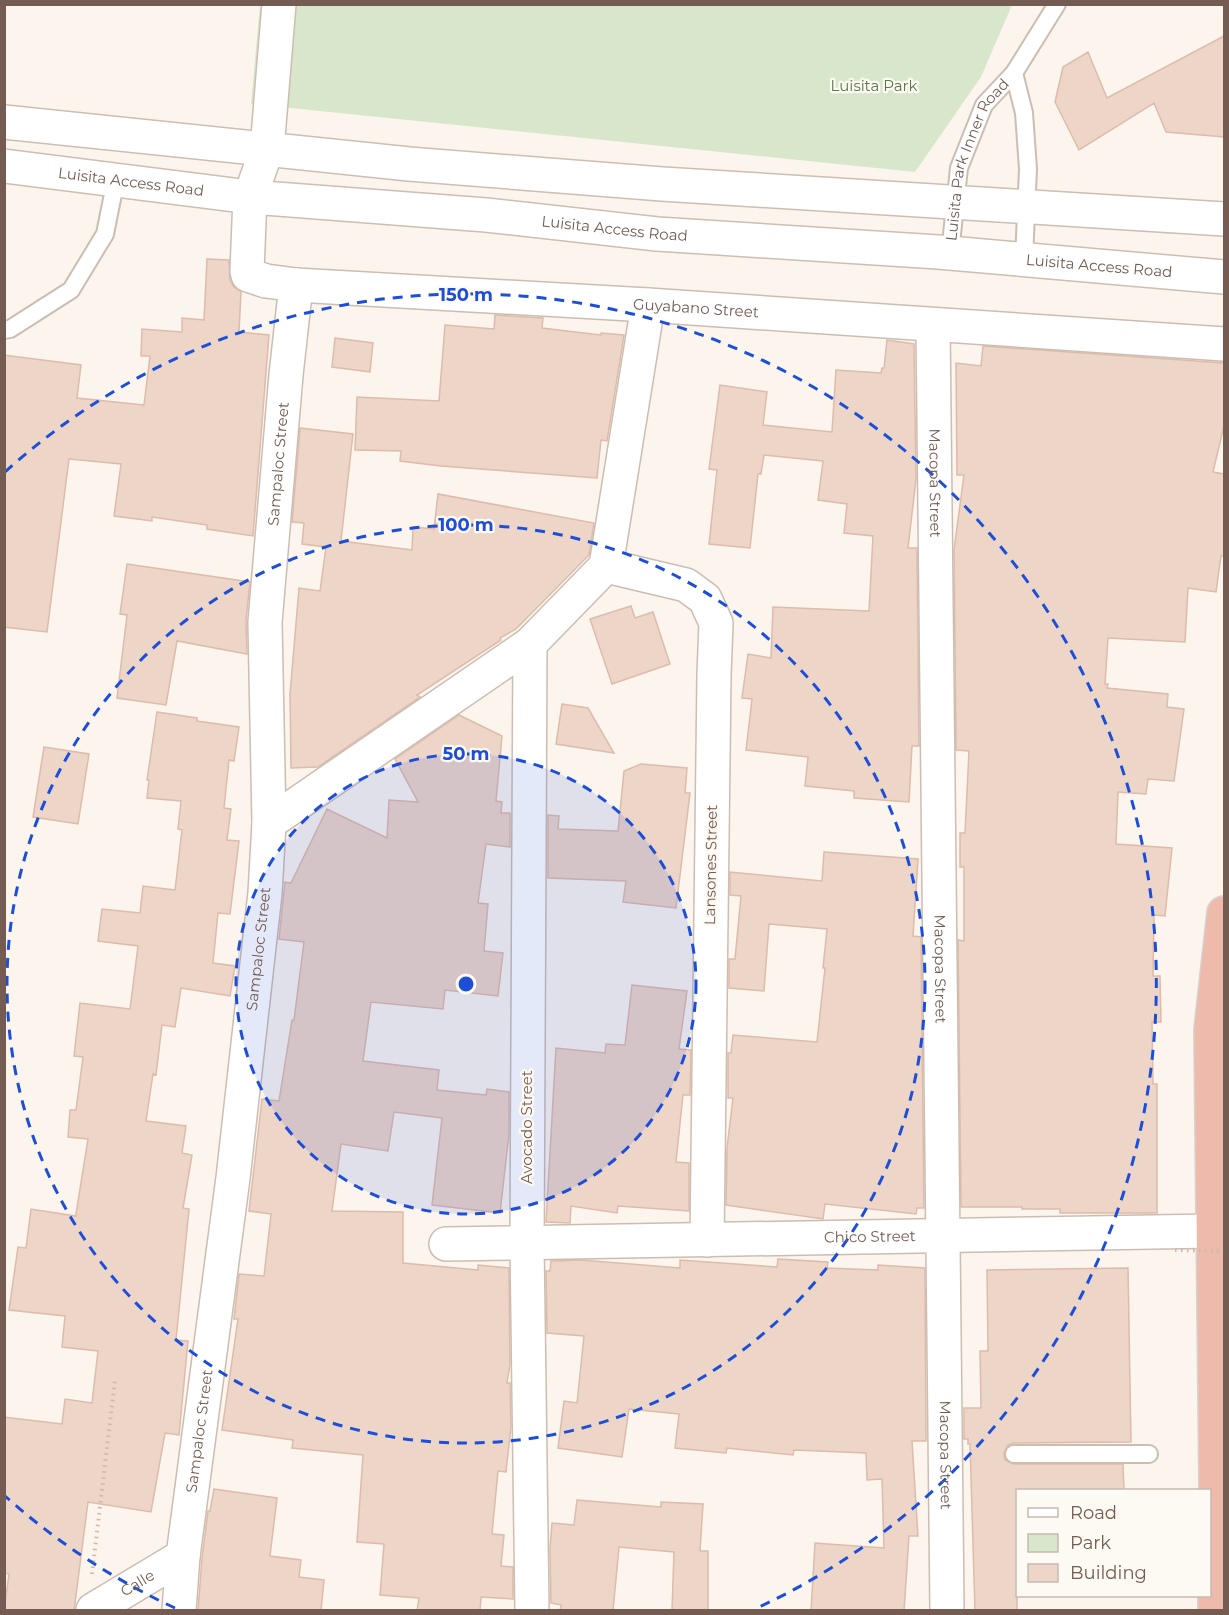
<svg xmlns="http://www.w3.org/2000/svg" width="1229" height="1615" font-family="Montserrat,sans-serif">
<style>
.green{fill:#d8e7cc}
.building{fill:#edd5c7;stroke:#debbaa;stroke-width:1.5}
.lines{fill:none;stroke-linecap:round;stroke-linejoin:round}
.lane-casing{stroke:#ccbdb3;stroke-width:20}
.street-casing{stroke:#ccbdb3;stroke-width:36}
.secondary-casing{stroke:#cebdb1;stroke-width:36}
.highway-casing{stroke:#d8d1cf;stroke-width:36}
.path{stroke:#d2b8aa;stroke-width:4;stroke-dasharray:1.5 4.5;stroke-linecap:butt}
.lane{stroke:#fff;stroke-width:16}
.street{stroke:#fff;stroke-width:33}
.secondary{stroke:#fff;stroke-width:33}
.highway{stroke:#edbaab;stroke-width:33}
.path-bridge{stroke:#d2b8aa;stroke-width:4;stroke-dasharray:1.5 4.5;stroke-linecap:butt}
.ring{fill:none;stroke:#1d4ed8;stroke-width:3;stroke-dasharray:10 8}
.labels{text-anchor:middle;stroke-width:4.5;stroke-linejoin:round;paint-order:stroke}
.park-label{font-size:15px;fill:#5a784b;stroke:#fdf9f3}
.street-label{font-size:15px;fill:#745c52;stroke:#fdf9f3}
.centre{fill:#1d4ed8;stroke:#fdf9f3;stroke-width:3}
.ring-label{font-size:18px;text-anchor:middle;font-weight:bold;fill:#1d4ed8;stroke:#fdf9f3;stroke-width:4.5;stroke-linejoin:round;paint-order:stroke}
</style>
<rect width="100%" height="100%" fill="#fbf5ed"/>
<path class="green" d="M 260,5 L 1012,5 L 981,77 L 915,172 L 251,104 Z"/>
<path class="building" d="M 1224,36 L 1224,137 L 1166,132 L 1154,103 L 1079,150 L 1055,102 L 1063,67 L 1088,52 L 1107,98 Z
M 207,259 L 229,260 L 230,280 L 234,287 L 241,292 L 239,332 L 269,335 L 253,536 L 207,529 L 207,525 L 152,517 L 152,521 L 114,516 L 121,464 L 69,459 L 47,632 L 4,627 L 4,355 L 81,365 L 77,398 L 144,405 L 150,356 L 141,356 L 142,329 L 182,332 L 182,318 L 204,320 Z
M 495,315 L 543,318 L 542,328 L 601,335 L 601,333 L 624,335 L 607,441 L 601,440 L 597,478 L 441,466 L 400,461 L 401,451 L 355,450 L 357,397 L 439,401 L 445,325 L 494,329 Z
M 335,338 L 373,343 L 370,372 L 332,367 Z
M 887,340 L 914,344 L 916,479 L 908,548 L 917,548 L 919,746 L 912,746 L 909,802 L 854,798 L 854,791 L 805,786 L 808,757 L 746,750 L 752,699 L 742,698 L 748,654 L 771,658 L 773,607 L 869,611 L 873,536 L 844,533 L 847,504 L 818,500 L 823,461 L 764,455 L 761,474 L 758,474 L 750,548 L 709,544 L 717,470 L 709,469 L 720,385 L 767,392 L 763,425 L 832,432 L 836,370 L 881,373 L 882,368 L 884,368 Z
M 983,346 L 1224,363 L 1224,426 L 1213,472 L 1224,474 L 1224,556 L 1221,556 L 1216,592 L 1188,588 L 1185,642 L 1108,638 L 1105,684 L 1108,684 L 1107,688 L 1168,694 L 1167,707 L 1184,709 L 1174,781 L 1148,779 L 1146,794 L 1118,792 L 1116,844 L 1172,848 L 1165,916 L 1154,915 L 1153,976 L 1160,976 L 1161,1022 L 1152,1022 L 1153,1084 L 1157,1084 L 1157,1213 L 1060,1213 L 1060,1209 L 1022,1209 L 1022,1207 L 961,1207 L 958,940 L 964,941 L 964,867 L 960,867 L 960,833 L 965,833 L 969,751 L 956,750 L 954,550 L 964,475 L 957,475 L 956,363 L 981,366 Z
M 300,428 L 353,434 L 341,541 L 412,550 L 413,527 L 434,529 L 438,494 L 594,523 L 589,555 L 516,629 L 500,638 L 501,640 L 417,695 L 420,697 L 318,767 L 291,768 L 290,694 L 299,588 L 320,591 L 326,547 L 302,544 L 304,523 L 292,522 Z
M 127,564 L 250,582 L 246,620 L 247,654 L 177,641 L 166,705 L 117,698 L 127,615 L 120,614 Z
M 631,606 L 635,618 L 653,612 L 670,664 L 612,684 L 590,619 Z
M 562,704 L 588,708 L 614,753 L 556,744 Z
M 157,712 L 197,718 L 197,721 L 239,727 L 234,761 L 229,760 L 224,808 L 231,809 L 227,840 L 239,841 L 230,914 L 218,913 L 213,963 L 235,966 L 230,996 L 181,988 L 175,1027 L 162,1025 L 156,1075 L 153,1074 L 146,1121 L 186,1126 L 182,1153 L 192,1155 L 183,1208 L 189,1209 L 176,1340 L 188,1341 L 179,1435 L 165,1433 L 151,1512 L 88,1502 L 74,1611 L 4,1611 L 9,1574 L 4,1573 L 4,1417 L 62,1424 L 65,1399 L 92,1403 L 98,1351 L 62,1347 L 65,1316 L 9,1310 L 18,1247 L 26,1248 L 31,1209 L 76,1216 L 76,1214 L 88,1139 L 68,1137 L 70,1110 L 76,1110 L 83,1057 L 74,1056 L 80,1003 L 130,1009 L 138,946 L 98,941 L 102,909 L 140,913 L 143,886 L 175,890 L 182,830 L 178,829 L 181,801 L 147,798 L 149,780 L 147,780 Z
M 459,715 L 502,736 L 496,801 L 502,802 L 501,813 L 510,813 L 510,847 L 486,844 L 478,903 L 488,904 L 484,951 L 503,953 L 498,996 L 445,990 L 443,1009 L 371,1002 L 363,1061 L 439,1070 L 437,1090 L 486,1095 L 487,1089 L 509,1092 L 509,1134 L 500,1213 L 432,1205 L 442,1118 L 394,1112 L 388,1151 L 341,1144 L 332,1211 L 403,1212 L 403,1263 L 478,1270 L 478,1265 L 509,1268 L 510,1364 L 507,1383 L 510,1383 L 511,1426 L 506,1472 L 498,1471 L 492,1534 L 504,1535 L 501,1566 L 513,1567 L 513,1599 L 481,1597 L 480,1611 L 417,1611 L 419,1598 L 380,1595 L 384,1544 L 357,1542 L 363,1455 L 292,1448 L 293,1440 L 222,1430 L 238,1319 L 234,1319 L 239,1274 L 264,1276 L 271,1214 L 249,1211 L 262,1099 L 279,1101 L 292,1020 L 294,1020 L 304,942 L 279,939 L 285,882 L 291,883 L 327,809 L 387,838 L 389,800 L 418,802 L 395,759 Z
M 44,747 L 89,754 L 78,824 L 33,817 Z
M 641,764 L 687,768 L 685,793 L 690,793 L 676,908 L 623,902 L 626,881 L 548,878 L 548,815 L 559,816 L 558,829 L 618,831 L 624,771 Z
M 824,852 L 918,859 L 913,936 L 921,937 L 924,1208 L 917,1208 L 916,1214 L 825,1204 L 823,1219 L 726,1205 L 727,1148 L 733,1098 L 728,1098 L 728,1053 L 731,1053 L 733,1035 L 817,1042 L 825,968 L 823,968 L 827,929 L 769,924 L 764,991 L 729,988 L 729,959 L 735,959 L 741,896 L 730,895 L 730,872 L 822,881 Z
M 632,985 L 687,991 L 679,1049 L 691,1050 L 690,1095 L 683,1095 L 676,1162 L 689,1163 L 689,1211 L 618,1206 L 617,1213 L 571,1206 L 570,1223 L 546,1222 L 556,1048 L 605,1053 L 606,1044 L 625,1045 Z
M 778,1259 L 828,1262 L 827,1268 L 878,1270 L 878,1265 L 925,1268 L 926,1441 L 912,1441 L 918,1536 L 909,1536 L 904,1611 L 811,1611 L 815,1543 L 884,1548 L 882,1479 L 867,1480 L 866,1453 L 794,1450 L 793,1455 L 727,1448 L 726,1453 L 675,1448 L 679,1414 L 629,1409 L 622,1457 L 558,1448 L 564,1401 L 577,1403 L 584,1336 L 547,1333 L 546,1271 L 550,1271 L 551,1261 L 581,1260 L 680,1268 L 680,1260 L 777,1267 Z
M 1128,1268 L 1131,1442 L 1014,1443 L 1008,1445 L 1004,1453 L 1005,1460 L 1014,1464 L 1123,1464 L 1124,1491 L 1017,1491 L 1017,1611 L 975,1611 L 970,1444 L 968,1444 L 968,1439 L 964,1439 L 964,1408 L 981,1408 L 980,1351 L 988,1351 L 987,1270 Z
M 214,1489 L 277,1498 L 270,1556 L 301,1560 L 299,1577 L 324,1580 L 321,1611 L 198,1611 L 202,1558 L 208,1511 L 210,1511 Z
M 577,1500 L 661,1507 L 661,1502 L 703,1504 L 700,1551 L 708,1551 L 708,1611 L 672,1611 L 674,1552 L 619,1547 L 613,1611 L 560,1611 L 561,1605 L 551,1603 L 550,1548 L 552,1523 L 574,1525 Z"/>
<g class="lines">
<defs>
<g id="lane">
<path d="M 1014,73 L 1024,113 L 1028,169 L 1024,259"/>
<path id="s1" d="M 950,253 L 959,168 L 984,105 L 1014,73 L 1057,4"/>
<path d="M 4,330 L 10,329 L 71,290 L 105,234 L 116,179"/>
<path d="M 1014,1454 L 1149,1454"/>
</g>
<g id="street">
<path id="s2" d="M 250,197 L 247,271 L 248,275 L 266,281 L 296,285 L 648,305 L 1224,344"/>
<path id="s3" d="M 933,325 L 947,1610"/>
<path d="M 606,566 L 686,585 L 705,599 L 716,623 L 714,675 L 707,1240"/>
<path d="M 530,644 L 527,1243 L 532,1610"/>
<path d="M 269,823 L 530,644 L 606,566 L 648,305"/>
<path id="s4" d="M 446,1244 L 1214,1231"/>
<path id="s5" d="M 93,1610 L 183,1556"/>
<path id="s6" d="M 179,1610 L 183,1556 L 233,1178 L 265,893 L 269,823 L 265,622 L 286,375 L 296,285"/>
</g>
<g id="secondary">
<path d="M 4,122 L 409,164 L 662,184 L 1224,219"/>
<path id="s7" d="M 4,166 L 250,197 L 486,215 L 657,234 L 938,252 L 1224,277"/>
<path d="M 250,197 L 267,149 L 279,4"/>
</g>
<path id="highway" d="M 1215,1610 L 1216,1480 L 1211,1030 L 1224,913"/>
</defs>
<use href="#lane" class="lane-casing"/>
<use href="#street" class="street-casing"/>
<use href="#secondary" class="secondary-casing"/>
<use href="#highway" class="highway-casing"/>
<path class="path" d="M 92,1574 L 115,1380"/>
<use href="#lane" class="lane"/>
<use href="#street" class="street"/>
<use href="#secondary" class="secondary"/>
<use href="#highway" class="highway"/>
<path class="path-bridge" d="M 1175,1250 L 1224,1251"/>
</g>
<circle cx="466" cy="984" r="230" fill="#1d4ed8" fill-opacity=".12"/>
<g class="ring">
<circle cx="466" cy="984" r="230"/>
<circle cx="466" cy="984" r="459"/>
<path d="M175 1608A689 689 0 0 1 5 1496M5 472A689 689 0 1 1 757 1608"/>
</g>
<g class="labels">
<g class="park-label">
<text x="874" y="91">Luisita Park</text>
</g>
<g class="street-label">
<text dy="5" stroke="none"><textPath href="#s1" startOffset="99">Luisita Park Inner Road</textPath></text>
<text dy="5" stroke="none"><textPath href="#s7" startOffset="128">Luisita Access Road</textPath></text>
<text dy="5" stroke="none"><textPath href="#s7" startOffset="614">Luisita Access Road</textPath></text>
<text dy="5" stroke="none"><textPath href="#s7" startOffset="1100">Luisita Access Road</textPath></text>
<text dy="5" stroke="none"><textPath href="#s2" startOffset="528">Guyabano Street</textPath></text>
<text dy="5" stroke="none"><textPath href="#s6" startOffset="1152">Sampaloc Street</textPath></text>
<text dy="5" stroke="none"><textPath href="#s3" startOffset="158">Macopa Street</textPath></text>
<text transform="translate(711 865) rotate(-89)" y="5">Lansones Street</text>
<text dy="5" stroke="none"><textPath href="#s6" startOffset="666">Sampaloc Street</textPath></text>
<text dy="5" stroke="none"><textPath href="#s3" startOffset="644">Macopa Street</textPath></text>
<text transform="translate(527 1127) rotate(-90)" y="5">Avocado Street</text>
<text dy="5" stroke="none"><textPath href="#s4" startOffset="424">Chico Street</textPath></text>
<text dy="5" stroke="none"><textPath href="#s6" startOffset="180">Sampaloc Street</textPath></text>
<text dy="5" stroke="none"><textPath href="#s3" startOffset="1130">Macopa Street</textPath></text>
<text dy="5" stroke="none"><textPath href="#s5" startOffset="52">Calle</textPath></text>
</g>
</g>
<circle cx="466" cy="984" r="9" class="centre"/>
<g class="ring-label">
<text x="466" y="301">150 m</text>
<text x="466" y="531">100 m</text>
<text x="466" y="760">50 m</text>
</g>
<rect width="1229" height="1615" fill="none" stroke="#745c52" stroke-width="12"/>
<rect x="1016" y="1489" width="195" height="108" fill="#fdf9f3" stroke="#c6bab3" stroke-width="1.5"/>
<rect x="1028" y="1508" width="30" height="9" fill="#ffffff" stroke="#c6bab3" stroke-width="1.5"/>
<text x="1070" y="1519" font-size="18" fill="#745c52">Road</text>
<rect x="1028" y="1534" width="30" height="18" fill="#d8e7cc" stroke="#c6bab3" stroke-width="1.5"/>
<text x="1070" y="1549" font-size="18" fill="#745c52">Park</text>
<rect x="1028" y="1564" width="30" height="18" fill="#edd5c7" stroke="#c6bab3" stroke-width="1.5"/>
<text x="1070" y="1579" font-size="18" fill="#745c52">Building</text>
</svg>
